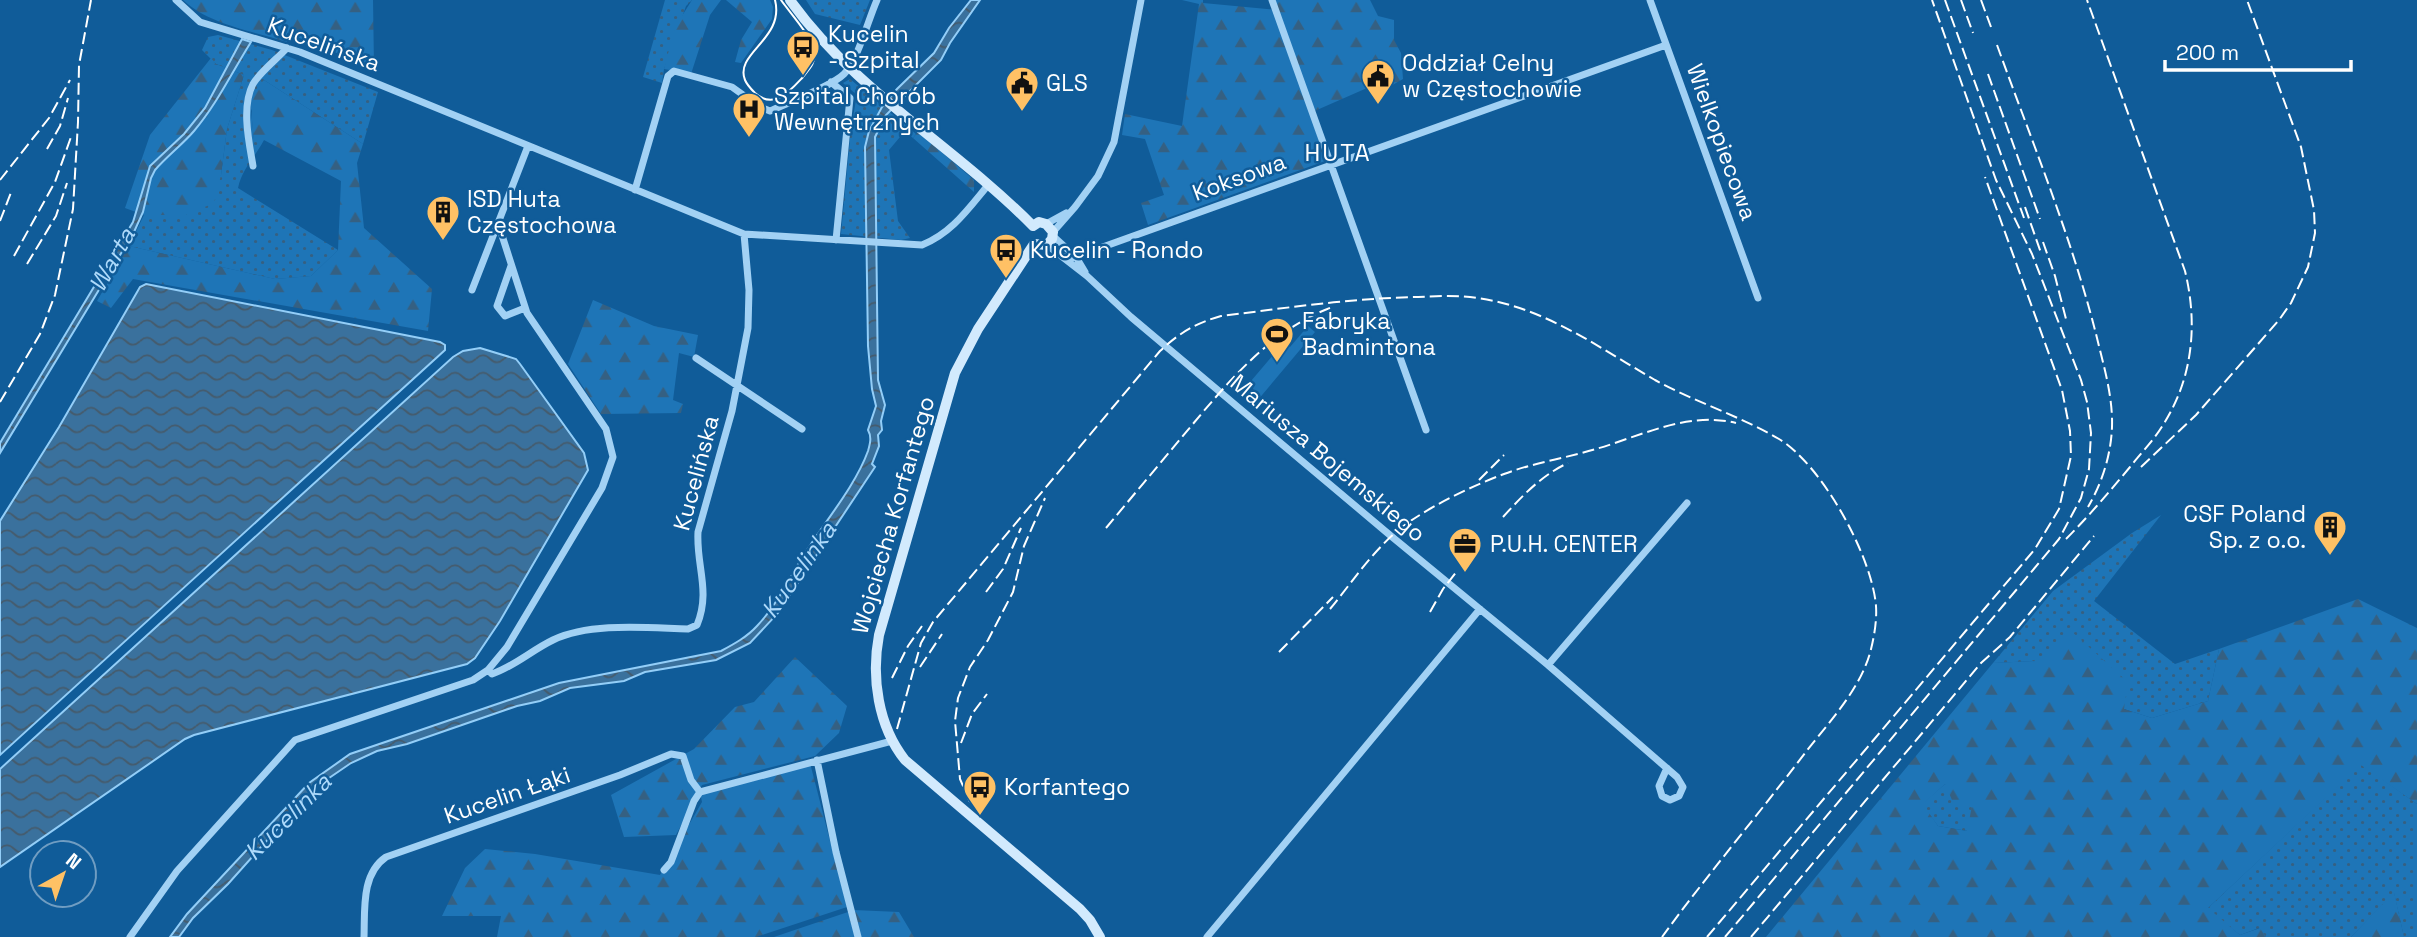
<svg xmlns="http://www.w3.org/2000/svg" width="2417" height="937" font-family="'Space Grotesk',sans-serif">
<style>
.grass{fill:url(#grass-dots)}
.forest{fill:url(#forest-firs);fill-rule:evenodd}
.park{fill:#1e75b7}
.water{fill:url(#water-waves);stroke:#93cef8;stroke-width:2}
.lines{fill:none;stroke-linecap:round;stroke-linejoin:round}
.street{stroke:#a2d1f4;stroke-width:7}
.secondary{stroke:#d2eafd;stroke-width:10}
.tram{stroke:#fff;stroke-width:2}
.rail{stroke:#fff;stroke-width:2;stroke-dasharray:12 5;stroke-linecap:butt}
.labels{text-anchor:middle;stroke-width:5;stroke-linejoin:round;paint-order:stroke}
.poi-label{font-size:23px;fill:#fff;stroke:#105c99;text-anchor:start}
.street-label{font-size:23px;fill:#fff;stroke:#105c99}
.neighbourhood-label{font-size:24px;letter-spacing:2px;fill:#fff;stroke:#105c99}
.water-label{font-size:24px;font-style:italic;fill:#aedafb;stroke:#105c99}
</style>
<defs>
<pattern id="grass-dots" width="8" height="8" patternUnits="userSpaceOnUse" patternTransform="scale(1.75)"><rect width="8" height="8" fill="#1e75b7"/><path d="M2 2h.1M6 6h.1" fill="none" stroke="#356082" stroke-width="1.8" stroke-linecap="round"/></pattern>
<pattern id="forest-firs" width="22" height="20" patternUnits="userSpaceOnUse" patternTransform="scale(1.75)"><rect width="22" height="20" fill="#1e75b7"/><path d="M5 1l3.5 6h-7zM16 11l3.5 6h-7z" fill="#356082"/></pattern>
<pattern id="water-waves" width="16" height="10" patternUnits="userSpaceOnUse" patternTransform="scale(1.75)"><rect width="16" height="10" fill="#3a719d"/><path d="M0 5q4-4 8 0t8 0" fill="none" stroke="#455b6c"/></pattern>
</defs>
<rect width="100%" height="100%" fill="#105c99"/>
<path class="grass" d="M 665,0 L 692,0 L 686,6 L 664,69 L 662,83 L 643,77 Z
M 806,0 L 870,0 L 860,25 L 815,14 Z
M 218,35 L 272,50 L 378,92 L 363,144 L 264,80 L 251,111 L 254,139 L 264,140 C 255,157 242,169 238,188 L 338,250 L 311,276 L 275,279 L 129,246 L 144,215 L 186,215 L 221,175 L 227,129 L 244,75 L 216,64 L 202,50 L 208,37 Z
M 850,79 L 916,134 L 913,138 L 905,131 L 889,150 L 898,221 L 910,238 L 901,240 L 841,234 L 851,128 L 857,95 L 843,83 Z
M 2161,515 L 2094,601 L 2175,664 L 2219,649 L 2208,701 L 2152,718 L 2124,709 L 2036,661 L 1993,663 L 2053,591 L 2132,533 Z
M 2361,764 L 2417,804 L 2417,937 L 2404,937 L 2394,893 L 2351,937 L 2266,937 L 2259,928 L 2240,935 L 2207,909 Z
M 1945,784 L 1973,806 L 1968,831 L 1938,826 L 1922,804 Z"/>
<path class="forest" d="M 183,0 L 373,0 L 374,68 L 287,33 L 287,42 C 253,31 210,25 183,0 Z
M 692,0 L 721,0 L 710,15 L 691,74 L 664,69 L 675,27 Z
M 726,0 L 770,0 L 773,7 L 772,19 L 741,63 L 735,62 L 741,40 L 752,22 Z
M 1182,0 L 1203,0 L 1203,3 L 1278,10 L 1275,0 L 1370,0 L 1378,16 L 1394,20 L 1394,40 L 1401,53 L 1403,79 L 1387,88 L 1383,81 L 1310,113 L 1325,161 L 1148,225 L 1141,203 L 1164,195 L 1145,139 L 1122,135 L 1125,114 L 1182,126 L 1199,4 Z
M 211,58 L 216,64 L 244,75 L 227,129 L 221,175 L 214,203 L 186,215 L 144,215 L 125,208 L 150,135 Z
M 264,80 L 363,144 L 357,163 L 364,228 L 432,289 L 428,331 L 133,279 L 111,308 L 97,301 L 129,246 L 275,279 L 311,276 L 338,250 L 341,181 L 264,140 L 254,140 C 252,120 247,95 264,80 Z
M 918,132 L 974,180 L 974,192 L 913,138 Z
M 593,300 L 654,326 L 698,335 L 694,357 L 679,353 L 673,400 L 683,404 L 681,413 L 601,414 L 568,364 Z
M 2358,599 L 2417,628 L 2417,804 L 2361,765 L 2208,908 L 2240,935 L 2260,928 L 2266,937 L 1766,937 L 1993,663 L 2036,661 L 2071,631 L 2128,682 L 2124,709 L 2152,718 L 2208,701 L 2219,649 ZM 1945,784 L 1952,800 L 1972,806 L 1967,831 L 1938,826 L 1923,804 Z
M 795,657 L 847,706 L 839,733 L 815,756 L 702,785 L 676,835 L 624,837 L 611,795 L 694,749 L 735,707 L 754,702 Z
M 810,763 L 847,907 L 756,937 L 497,937 L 501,916 L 442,916 L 465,868 L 485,849 L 535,854 L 660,875 L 702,802 L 700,792 Z
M 2394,892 L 2404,937 L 2351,937 Z
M 853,910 L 899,912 L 914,937 L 858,937 Z
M 848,912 L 855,937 L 774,937 Z"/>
<path class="park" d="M 1308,326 L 1315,332 L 1257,401 L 1253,388 L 1255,385 L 1251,381 L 1284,342 L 1290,347 Z"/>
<path class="water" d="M 971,0 L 980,0 L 950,43 L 941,60 L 886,115 L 875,137 L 878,380 L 885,405 L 881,421 L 882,430 L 878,435 L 879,446 L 872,464 L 875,467 L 778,613 L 750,643 L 716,660 L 645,672 L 624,681 L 570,688 L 540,701 L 517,706 L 407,744 L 377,751 L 351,763 L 313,789 L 228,884 L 193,918 L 179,937 L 170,937 L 187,914 L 309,783 L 350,754 L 559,683 L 721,651 C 734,644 747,637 757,626 C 776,606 788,581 802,558 C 822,525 855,487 868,451 C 870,444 872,437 868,430 L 876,406 L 872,389 L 868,346 L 865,147 L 869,131 L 882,107 L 897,89 L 934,53 L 949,28 Z
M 242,39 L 251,42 C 232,72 217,104 194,131 C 182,145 167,156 155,170 L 151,178 L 143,212 L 134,232 L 0,453 L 0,443 L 133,222 L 150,166 L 184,134 L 205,108 Z
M 146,284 L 440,342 L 445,345 L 445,350 L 0,755 L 0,521 L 59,427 L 140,287 Z
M 480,348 L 516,359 L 520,364 L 584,453 L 588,470 L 500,621 L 475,658 L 467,664 L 194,735 L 185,739 L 0,867 L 0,769 L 453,357 L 463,351 Z"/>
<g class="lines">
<path class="street" d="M 176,0 L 200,22 L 300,52 L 744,234 L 922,245 C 952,233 968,209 989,184
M 1272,0 L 1426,430
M 1650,0 L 1758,298
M 831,82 L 850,98 L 836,240
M 253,166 C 249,142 241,107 253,84 C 259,73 278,58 287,48
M 635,190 L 668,76 L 674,71 L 732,87 L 760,107 L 770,111 C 787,103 832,86 844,74 C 858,60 868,20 877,0
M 1046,224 L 1066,213
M 1053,232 L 1075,207 L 1098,176 L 1114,142 L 1141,0
M 1053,236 L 1076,257 L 1085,272
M 1047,245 L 1087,276 L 1131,317 L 1391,536 L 1548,665 L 1677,777 L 1683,787 L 1679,796 L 1670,800 L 1662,796 L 1659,786 L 1667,768
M 1063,257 L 1072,258 L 1666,45
M 511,266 L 497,306 L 505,316 L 525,308
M 472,290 L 528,146
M 696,358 L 802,429
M 1548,665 L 1687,503
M 488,670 L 492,674 C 515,666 532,650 553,640 C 591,622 648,628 688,629 L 697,625 C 711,591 696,566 698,532 L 732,411 L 748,328 L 749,290 L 744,234
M 817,760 L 836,852 L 858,937
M 664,870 L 671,862 L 694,801 L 700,792 L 892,741
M 130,937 L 177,871 L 295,740 L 473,680 L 488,670 L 507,647 L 602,488 L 613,457 L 606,429 L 527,313 L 498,223
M 364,937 C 365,910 361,874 386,857 L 620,775 L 671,754 L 683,756 L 691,780 L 700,792
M 1207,937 L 1480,609"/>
<path class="secondary" d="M 790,0 C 855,91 955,147 1033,226
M 1033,226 L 1039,222 L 1046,224 L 1053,232 L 1052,239 L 1047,245 L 1034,244
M 1034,244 L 978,329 L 955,373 L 879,635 C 871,677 878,726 905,760 L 1080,909 L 1090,920 L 1100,937"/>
<path class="tram" d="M 775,0 C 785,39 734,53 745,80 C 747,85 751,89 755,93 C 774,110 789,92 803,77 C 808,70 815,64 815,54 C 814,39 790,13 781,0"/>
<path class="rail" d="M 1945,0 L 2024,218
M 1961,0 L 1973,33
M 1981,0 L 1991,27
M 1997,45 C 2032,142 2072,238 2097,338 C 2104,367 2113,397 2112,427 C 2111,455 2102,483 2088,507
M 1988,74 L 2040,219
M 47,149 L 60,126 L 68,98
M 0,180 L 49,118 L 70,80
M 2025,207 L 2041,253
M 0,221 L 12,190
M 2043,242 L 2055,276 L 2067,323
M 14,256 L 55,182 L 71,137
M 27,264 L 56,216 L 67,183
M 0,402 L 40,334 L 55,295 L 73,209 L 78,122 L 79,65 L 91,0
M 2141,467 L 2196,415 L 2279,320 L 2291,303 L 2308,267 L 2315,233 L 2314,210 L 2301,147 L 2247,0
M 1479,480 L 1504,455
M 1503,517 C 1523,495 1542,475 1568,463
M 1106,528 C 1131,498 1157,467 1182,437 C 1224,387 1268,331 1330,308
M 2066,539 C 2089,516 2109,492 2130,467 C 2141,453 2154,440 2163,425 C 2193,378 2198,324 2185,271 L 2087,0
M 986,592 L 1003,569 L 1021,528
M 1330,609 C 1354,580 1377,544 1409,522 C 1437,503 1472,486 1504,474 C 1533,463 1566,458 1596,449 C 1641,436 1688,411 1736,423
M 1430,612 L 1443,589 L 1457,571
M 1279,652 L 1333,597
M 920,667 L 942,634
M 892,678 L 908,646 L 922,626
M 897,729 L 921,643 L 933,622 L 1160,351 C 1179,333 1196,323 1221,316 C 1286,308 1352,298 1418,297 C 1437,296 1458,295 1477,298 C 1544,307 1598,347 1655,380 C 1695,402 1740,416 1779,439 C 1822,465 1872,556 1876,606 C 1877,621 1874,638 1870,653 C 1859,691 1829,722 1805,753 C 1758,815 1708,874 1662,937
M 961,743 L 972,714 L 987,694
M 970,802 L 960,779 L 955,721 L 958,698 L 970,667 L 988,640 L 1013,592 L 1024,546 L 1045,498
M 1707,937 L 2035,549 L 2059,509 L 2071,456 L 2070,431 L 2062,390 L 1985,177
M 1725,937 L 2059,539 L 2081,498 L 2089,469 L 2091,433 L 2087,402 L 2081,380 L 2032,254 L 1996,180 L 1932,0
M 1751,937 L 1981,663 L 2010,637 L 2094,536"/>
</g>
<defs>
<symbol id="bus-pin" viewBox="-11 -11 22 30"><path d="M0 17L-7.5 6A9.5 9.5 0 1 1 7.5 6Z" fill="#ffc165" stroke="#105c99"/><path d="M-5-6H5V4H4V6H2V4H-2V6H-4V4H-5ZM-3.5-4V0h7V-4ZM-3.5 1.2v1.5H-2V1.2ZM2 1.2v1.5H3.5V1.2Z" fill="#111"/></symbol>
<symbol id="civic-pin" viewBox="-11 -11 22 30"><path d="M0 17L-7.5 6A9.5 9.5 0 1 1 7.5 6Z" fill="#ffc165" stroke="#105c99"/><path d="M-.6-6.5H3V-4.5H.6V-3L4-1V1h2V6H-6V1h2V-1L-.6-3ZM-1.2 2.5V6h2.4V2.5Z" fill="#111"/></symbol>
<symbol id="hospital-pin" viewBox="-11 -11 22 30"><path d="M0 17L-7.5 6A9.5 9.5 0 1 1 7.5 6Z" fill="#ffc165" stroke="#105c99"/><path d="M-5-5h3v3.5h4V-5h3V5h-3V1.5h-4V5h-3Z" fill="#111"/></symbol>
<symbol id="building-pin" viewBox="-11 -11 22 30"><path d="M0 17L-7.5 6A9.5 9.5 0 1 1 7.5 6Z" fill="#ffc165" stroke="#105c99"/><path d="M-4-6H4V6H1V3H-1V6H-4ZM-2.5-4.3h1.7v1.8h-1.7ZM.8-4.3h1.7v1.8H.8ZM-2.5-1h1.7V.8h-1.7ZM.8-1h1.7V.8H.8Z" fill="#111"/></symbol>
<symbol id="stadium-pin" viewBox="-11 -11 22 30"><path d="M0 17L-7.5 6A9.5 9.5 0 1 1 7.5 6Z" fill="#ffc165" stroke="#105c99"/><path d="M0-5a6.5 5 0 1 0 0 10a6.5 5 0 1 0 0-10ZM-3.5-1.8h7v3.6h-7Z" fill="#111"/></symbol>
<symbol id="office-pin" viewBox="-11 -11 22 30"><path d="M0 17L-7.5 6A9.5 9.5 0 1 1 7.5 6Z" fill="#ffc165" stroke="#105c99"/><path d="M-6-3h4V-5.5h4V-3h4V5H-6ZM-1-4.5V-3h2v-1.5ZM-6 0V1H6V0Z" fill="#111"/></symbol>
</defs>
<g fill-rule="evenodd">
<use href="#bus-pin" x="784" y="28" width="38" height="52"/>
<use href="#civic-pin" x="1359" y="57" width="38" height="52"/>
<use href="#civic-pin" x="1003" y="64" width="38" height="52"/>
<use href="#hospital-pin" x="730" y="90" width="38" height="52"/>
<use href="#building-pin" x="424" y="193" width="38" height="52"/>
<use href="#bus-pin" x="987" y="231" width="38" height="52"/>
<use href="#stadium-pin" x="1258" y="315" width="38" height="52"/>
<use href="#building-pin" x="2311" y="508" width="38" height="52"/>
<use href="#office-pin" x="1446" y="525" width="38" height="52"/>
<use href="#bus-pin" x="961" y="768" width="38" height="52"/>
</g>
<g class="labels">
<g class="poi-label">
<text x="828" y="42">Kucelin<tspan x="828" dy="26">- Szpital</tspan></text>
<text x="1402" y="71">Oddział Celny<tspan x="1402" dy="26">w Częstochowie</tspan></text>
<text x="1046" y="91">GLS</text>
<text x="774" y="104">Szpital Chorób<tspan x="774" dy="26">Wewnętrznych</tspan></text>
<text x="467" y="207">ISD Huta<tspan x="467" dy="26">Częstochowa</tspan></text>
<text x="1030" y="258">Kucelin - Rondo</text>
<text x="1302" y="329">Fabryka<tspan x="1302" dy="26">Badmintona</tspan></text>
<text x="2306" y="522" text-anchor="end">CSF Poland<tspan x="2306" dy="26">Sp. z o.o.</tspan></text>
<text x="1490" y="552">P.U.H. CENTER</text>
<text x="1004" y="795">Korfantego</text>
</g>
<g class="street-label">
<text transform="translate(324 44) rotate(20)" y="8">Kucelińska</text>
<text transform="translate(1722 142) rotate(70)" y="8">Wielkopiecowa</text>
<text transform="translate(1239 177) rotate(-20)" y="8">Koksowa</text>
<text transform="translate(1328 458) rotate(40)" y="8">Mariusza Bojemskiego</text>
<text transform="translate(696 473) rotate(-75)" y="8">Kucelińska</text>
<text transform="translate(893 515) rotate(-74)" y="8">Wojciecha Korfantego</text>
<text transform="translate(507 795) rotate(-19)" y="8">Kucelin Łąki</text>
</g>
<g class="neighbourhood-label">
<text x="1338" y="161">HUTA</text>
</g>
<g class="water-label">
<text transform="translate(112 260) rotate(-61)" y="8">Warta</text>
<text transform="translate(799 570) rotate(-55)" y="8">Kucelinka</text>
<text transform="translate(288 817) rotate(-45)" y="8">Kucelinka</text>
</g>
</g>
<g transform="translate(63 874) rotate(40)"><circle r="33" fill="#105c99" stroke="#709dc2" stroke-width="2"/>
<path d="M0-5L12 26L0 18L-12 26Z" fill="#ffc165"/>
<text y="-10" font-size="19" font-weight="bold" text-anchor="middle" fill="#ffffff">N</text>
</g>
<path d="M2165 60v10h186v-10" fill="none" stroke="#ffffff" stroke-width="3.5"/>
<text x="2176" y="60" font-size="21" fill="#ffffff" stroke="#105c99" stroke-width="5" paint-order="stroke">200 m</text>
</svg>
